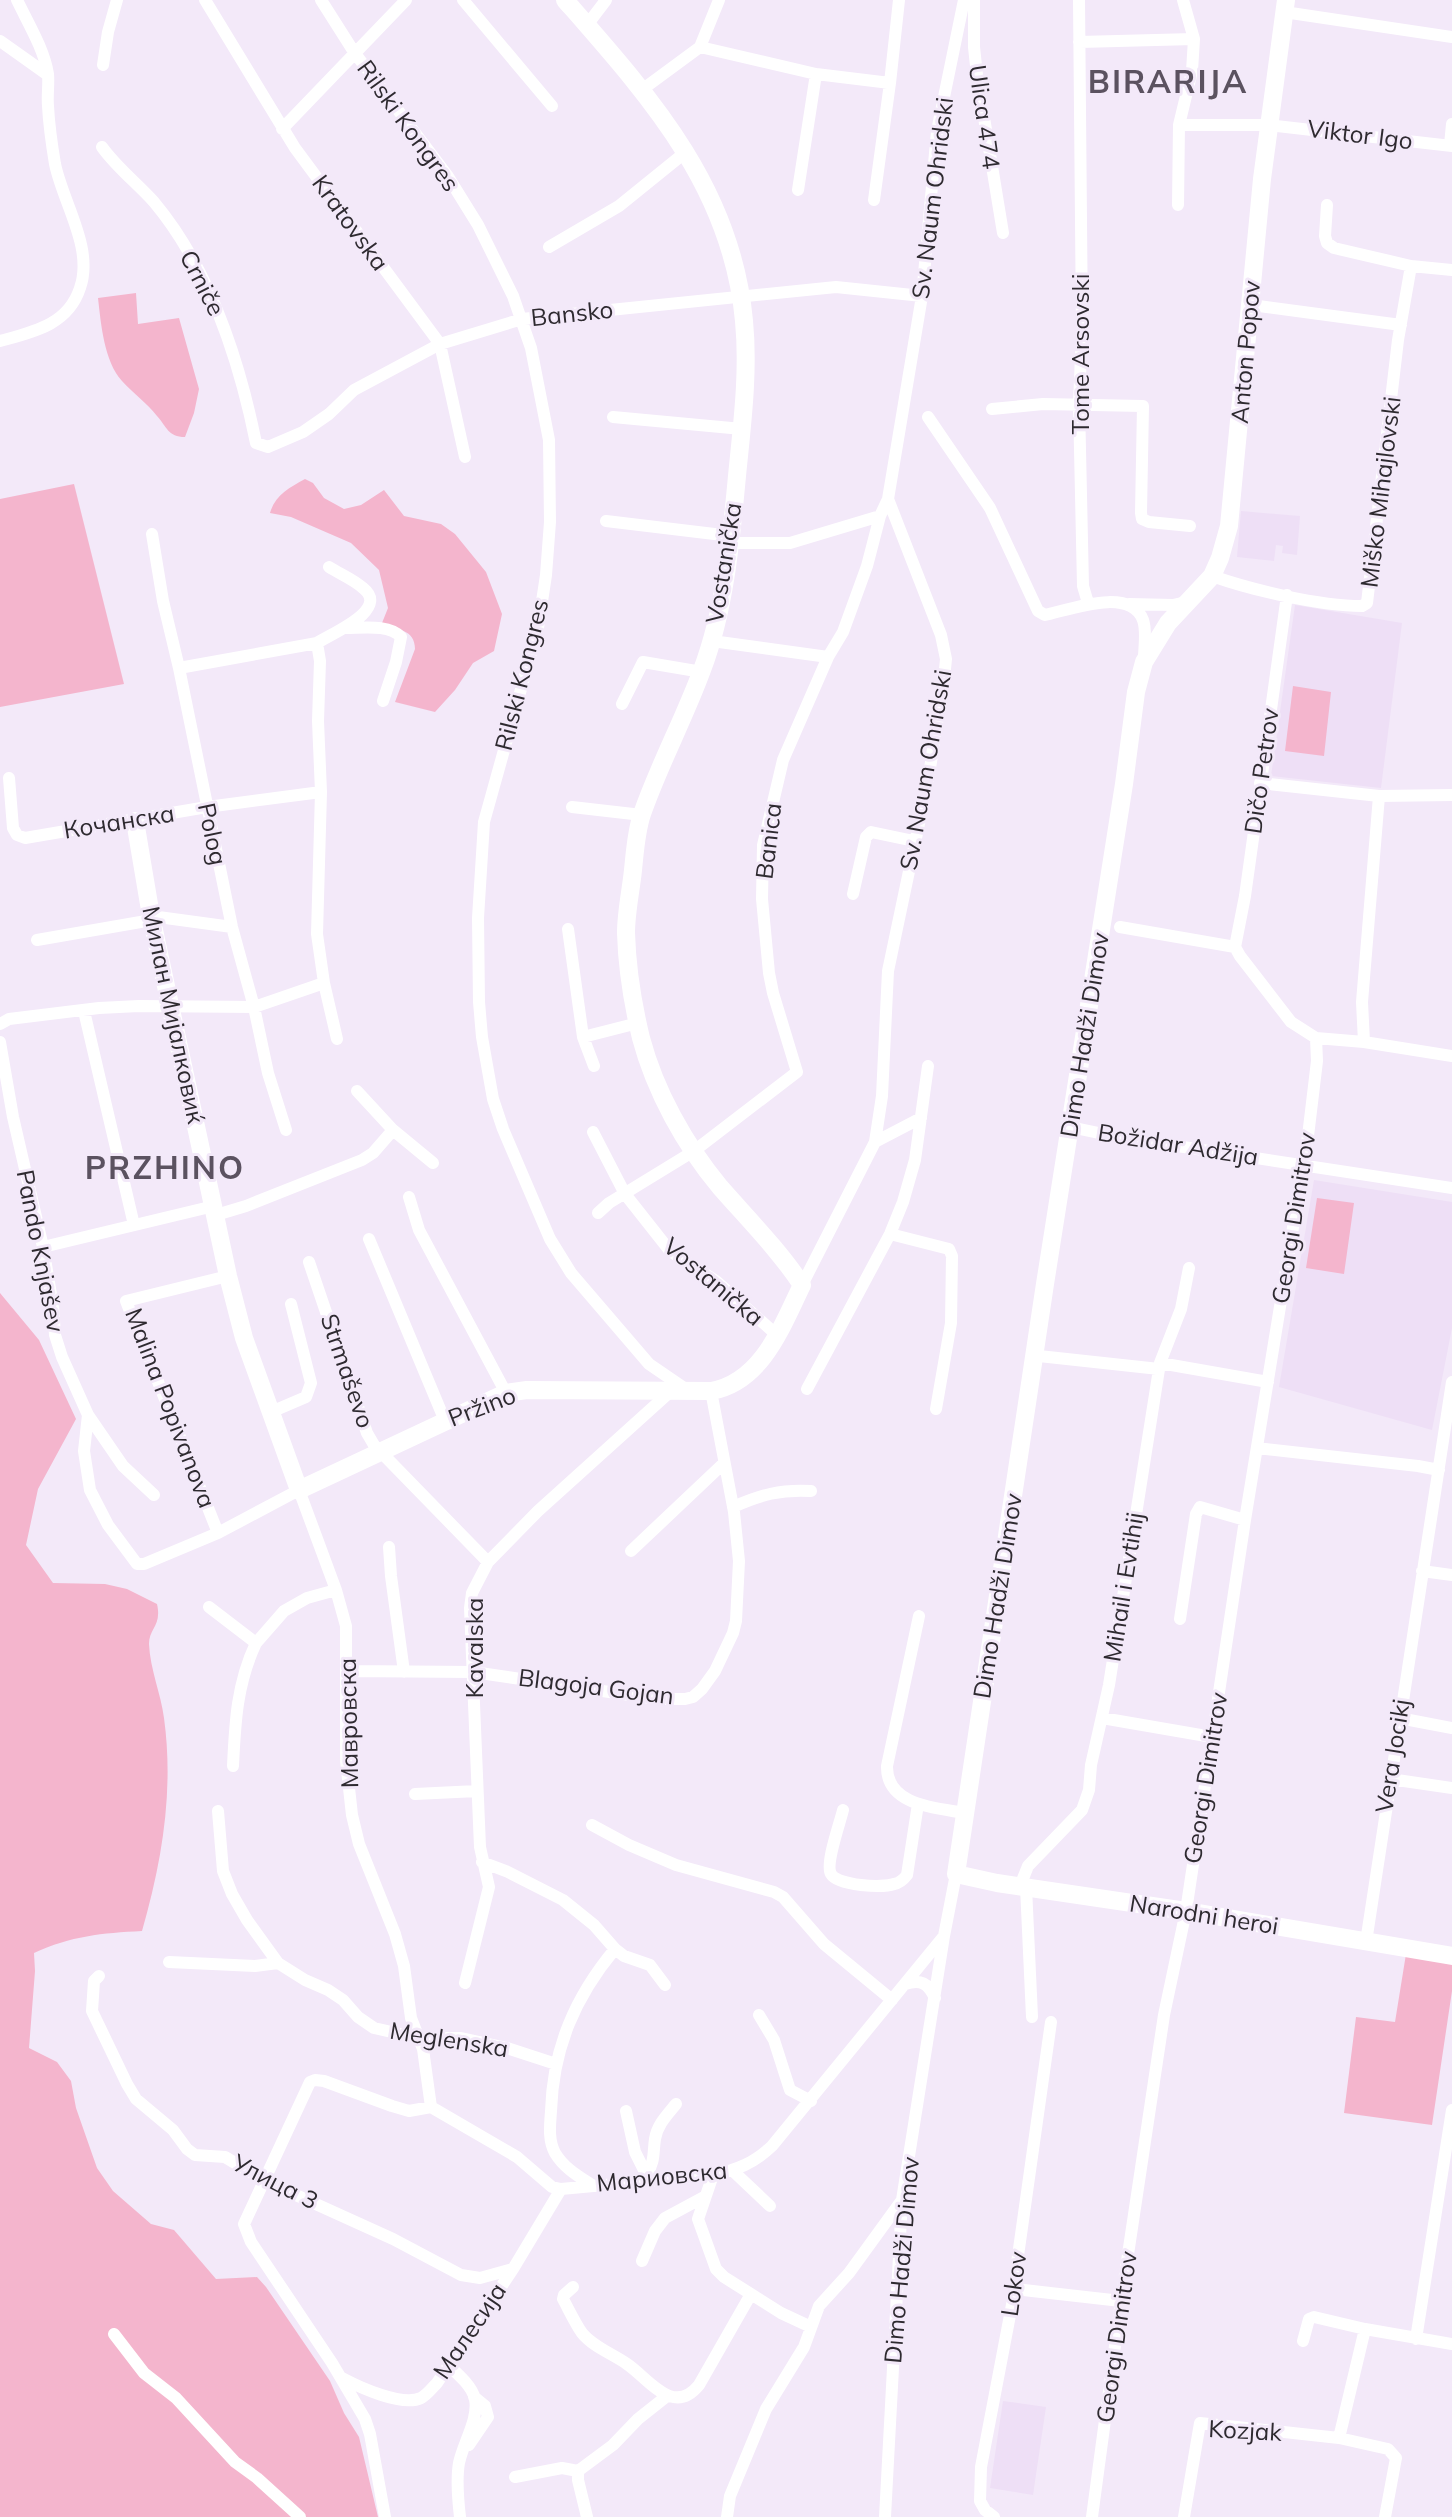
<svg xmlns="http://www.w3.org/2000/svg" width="1452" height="2517" font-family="Mulish,sans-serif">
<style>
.built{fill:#eedff6}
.green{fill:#f4b5cd}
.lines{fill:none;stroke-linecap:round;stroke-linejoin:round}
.street{stroke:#fff;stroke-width:12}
.secondary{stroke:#fff;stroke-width:18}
.labels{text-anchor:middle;stroke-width:6;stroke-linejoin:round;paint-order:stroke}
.street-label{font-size:24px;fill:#2e2a30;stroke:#f3e9f9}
.district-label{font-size:32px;font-weight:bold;letter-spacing:2px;fill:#5b5260;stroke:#f3e9f9}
</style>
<rect width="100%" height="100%" fill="#f3e9f9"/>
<path class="built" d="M 1241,511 L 1300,516 L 1297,555 L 1282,553 L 1283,546 L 1276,545 L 1274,561 L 1237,557 Z
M 1295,605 L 1402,623 L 1381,788 L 1271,776 Z
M 1314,1180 L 1452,1202 L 1452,1328 L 1432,1430 L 1279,1387 Z
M 1003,2401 L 1046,2407 L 1033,2495 L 990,2488 Z"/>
<path class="green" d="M 136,293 L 138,324 L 179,318 L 199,389 L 194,413 L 185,437 C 168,437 167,427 157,416 C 147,403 133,393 122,381 C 104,361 101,324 98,298 Z
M 305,479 L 313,483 L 324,498 L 344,509 L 361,505 L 384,490 L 404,516 L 441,524 L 455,534 L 486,572 L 502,614 L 494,651 L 473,663 L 455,690 L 435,712 L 395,702 L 415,649 C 415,629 397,630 382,623 L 388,608 L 379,570 L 351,543 L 291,517 L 270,513 C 275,495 289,488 305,479 Z
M 74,484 L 124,684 L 0,707 L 0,499 Z
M 1293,686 L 1331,692 L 1324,756 L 1285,751 Z
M 1317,1198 L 1354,1203 L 1344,1274 L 1306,1268 Z
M 0,1293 L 39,1340 L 76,1419 L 38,1489 L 26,1545 L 53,1583 L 105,1584 L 127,1589 L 157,1604 C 162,1626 149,1628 149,1644 C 150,1669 161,1694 164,1718 C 174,1791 162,1861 142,1931 C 102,1933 71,1936 34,1953 L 35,1971 L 29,2048 L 57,2062 L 71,2081 L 76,2108 L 97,2168 L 113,2191 L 151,2224 L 174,2230 L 216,2279 L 257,2277 L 266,2287 L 330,2381 L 344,2413 L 359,2437 L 378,2517 L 0,2517 Z
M 1406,1954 L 1452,1961 L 1452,1991 L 1432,2125 L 1344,2113 L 1356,2017 L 1395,2022 Z"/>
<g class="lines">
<path class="street" d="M 205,0 L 295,148 L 440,344 L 465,457
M 321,0 L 354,52 L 447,175 L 478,225 L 513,296 L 531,348 L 549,440 L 550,522 L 546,575 L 538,628 L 484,822 L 478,918 L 479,1002 L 482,1037 L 493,1099 L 503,1129 L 550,1239 L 571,1273 L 649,1364 L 687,1390
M 463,0 L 552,106
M 974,0 L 974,47 L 977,75 L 1003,233
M 1079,0 L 1082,330 L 1079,404 L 1083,586 L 1088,603
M 1284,12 L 1452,37
M 587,25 L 606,0
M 0,41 L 48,75
M 1079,42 L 1194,39
M 700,47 L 816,74 L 890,83
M 103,65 L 108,32 L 117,0
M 643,89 L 700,47 L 719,0
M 1179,125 L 1268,125 L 1452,146
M 282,129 L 406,0
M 1450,145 L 1452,124
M 102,147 C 117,168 137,183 154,202 C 210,269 239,359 256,443 L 268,447 L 303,432 L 329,414 L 354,390 L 440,344 L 522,319 L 836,287 L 922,296
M 798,190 L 816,74
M 874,200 L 890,83 L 899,0
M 1178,205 L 1179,125 L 1192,71 L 1194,39 L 1183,0
M 1327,205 L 1325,236 L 1327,243 L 1334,248 L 1411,266 L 1452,270
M 549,247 L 619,206 L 687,151
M 1251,305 L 1401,325
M 0,341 C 33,332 68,325 80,288 C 94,248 63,203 55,164 C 52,146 49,125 48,106 C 47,96 49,84 48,74 C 44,49 28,23 17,0
M 992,409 L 1043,404 L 1143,406 L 1141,513 L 1142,519 L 1149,522 L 1190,526
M 613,417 L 742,429
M 928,417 L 990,508 L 1038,611 L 1045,615 C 1069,610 1130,586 1143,620 C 1147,631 1144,647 1144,659
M 606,521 L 731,536
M 152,534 L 163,601 L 179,668 L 232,927 L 254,1007 L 268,1073 L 286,1130
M 730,543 L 790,543 L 880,516
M 1212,576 C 1252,590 1319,606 1362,606 L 1367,603 L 1398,340 L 1411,266
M 1129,604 L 1173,605 L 1186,602
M 346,628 C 363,628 389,624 401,637 L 396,662 L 383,701
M 712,641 L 828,657
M 317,643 C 330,634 391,610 363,588 C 353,579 340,574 329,567
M 179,668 L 317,643 L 320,661 L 318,721 L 321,792 L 317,934 L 324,983 L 337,1039
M 622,704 L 643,662 L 702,672
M 9,778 L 13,828 L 17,835 L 25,838 L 207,807 L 321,792
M 1260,783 L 1379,796 L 1452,795
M 572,807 L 642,815
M 853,894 L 866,837 L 871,832 L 914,841
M 151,916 L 232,927
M 1120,927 L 1235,947 L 1240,956 L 1291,1022 L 1316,1038 L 1364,1042 L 1452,1056
M 568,929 L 583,1037 L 594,1066
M 37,940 L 152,920
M 1235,947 L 1245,896 L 1287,595
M 84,1011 L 134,1225
M 0,1024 L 9,1019 L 99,1008 L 139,1006 L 254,1007 L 324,983
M 583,1037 L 638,1023
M 0,1042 L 13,1117 L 43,1247 L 53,1306 L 55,1335 L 62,1357 L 88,1415 L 84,1451 L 90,1490 L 108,1525 L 137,1564 L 144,1564 L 218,1533 L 299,1490 L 336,1590 L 346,1626 L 346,1761 L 352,1815 L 359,1844 L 395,1934 L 404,1966 L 411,2018 L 423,2049 L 431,2107 L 517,2157 L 552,2187 L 561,2189 L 713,2175 C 737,2170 754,2163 772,2146 L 944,1936
M 1364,1042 L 1362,1002 L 1379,796
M 357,1091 L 393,1130 L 433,1163
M 1070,1127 L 1118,1137 L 1452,1188
M 593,1132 L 625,1194 L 670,1251 L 716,1281 L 778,1336
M 875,1142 L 921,1118
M 409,1197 L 419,1230 L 506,1393
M 598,1213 L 609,1203 L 694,1151 L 797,1072 L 773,993 L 769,973 L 762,899 L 763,845 L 783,760 L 828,657 L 843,632 L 867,566 L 880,516 L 888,499
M 216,1215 L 246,1206 L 362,1160 L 373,1153 L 393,1130
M 890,1234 L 949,1249 L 952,1256 L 951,1323 L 936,1409
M 369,1239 L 445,1421
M 43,1247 L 214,1206
M 309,1262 L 367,1433 L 374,1445 L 488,1562
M 802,1285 L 875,1142 L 882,1096 L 888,971 L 928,781 L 944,679 L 946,659 L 941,635 L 888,499 L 922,296 L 937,131 L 964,0
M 1039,1356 L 1159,1369
M 1160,1363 L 1268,1382
M 807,1389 L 890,1234 L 903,1202 L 915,1160 L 928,1066
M 271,1412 L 306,1397 L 311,1383 L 291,1304
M 88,1415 L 123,1466 L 154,1495
M 1257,1448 L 1418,1466 L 1439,1470
M 733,1507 C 760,1495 781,1489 811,1491
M 218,1533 L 126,1301 L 228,1276
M 389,1547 L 391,1576 L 404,1672
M 631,1551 L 724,1463
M 1422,1571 L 1452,1575
M 209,1607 L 256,1643 L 284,1611 L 307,1598 L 336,1590
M 919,1616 L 887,1766 C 886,1806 937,1808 965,1813
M 1180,1619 L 1196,1514 L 1200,1507 L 1245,1520
M 348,1671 L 473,1672 L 657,1699 L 685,1699 L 693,1697 L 702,1689 L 715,1671 L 733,1633 L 736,1621 L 739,1561 L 734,1512 L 711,1391
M 1102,1718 L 1212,1737
M 1399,1718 L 1452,1728
M 233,1766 C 235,1722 237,1683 256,1643
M 1390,1779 L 1452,1788
M 415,1794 L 477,1791
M 843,1810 C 840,1823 825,1864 831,1874 C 838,1886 883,1888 894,1884 C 900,1883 904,1879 907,1875 L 918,1804
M 218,1811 L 223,1871 L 232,1894 L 247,1920 L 278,1963 L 305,1980 L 328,1990 L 343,2000 L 358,2017 L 374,2028 L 418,2038 L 461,2038 L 507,2048 L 556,2064
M 592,1825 L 629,1845 L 676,1865 L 774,1892 L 783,1897 L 824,1944 L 892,2000
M 482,1862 L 508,1872 L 563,1900 L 594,1925 L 615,1949 L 624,1956 L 650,1965 L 665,1985
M 1020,1886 L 1028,1866 L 1082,1810 L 1089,1790 L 1091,1765 L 1109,1685 L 1160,1363 L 1181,1309 L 1189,1268
M 1026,1887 L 1032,2017
M 1366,1942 L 1452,1382
M 169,1962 L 255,1966 L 278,1963
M 99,1976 L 94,1981 L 92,2011 L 127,2084 L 136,2099 L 173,2130 L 187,2149 L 195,2155 L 225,2157 L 265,2181 L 393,2239 L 461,2275 L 480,2278 L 513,2269
M 465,1983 L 489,1887 L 480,1847 L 470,1608 L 472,1593 L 488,1562 L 538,1511 L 671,1391
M 905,1984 C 921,1979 928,1983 935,1998
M 759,2015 L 774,2040 L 790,2090 L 811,2101
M 626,2111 L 635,2152 L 649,2180
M 733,2171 L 770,2206
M 647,2173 C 655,2162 653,2152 655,2139 C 657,2125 667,2115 676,2104
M 713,2175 L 698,2219 L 716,2269 L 724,2277 L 781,2313 L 811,2327
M 592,2185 C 578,2176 564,2168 555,2153 C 548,2140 550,2125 551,2111 C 553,2048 575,1997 615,1949
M 642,2261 L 655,2231 L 665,2218 L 704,2197
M 573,2287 L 564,2295 L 563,2299 C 569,2310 575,2323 582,2333 C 593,2347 613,2354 627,2364 C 649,2379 673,2417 699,2385 L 751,2294
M 1015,2289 L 1121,2301
M 114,2334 L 144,2373 L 176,2398 L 235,2462 L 257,2478 L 300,2517
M 1416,2339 L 1452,2110
M 1303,2341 L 1309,2319 L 1314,2317 L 1365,2329 L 1452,2344
M 448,2365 C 458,2374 472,2386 475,2399 C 479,2419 463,2443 459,2463 C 456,2480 458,2500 460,2517
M 342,2378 C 359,2387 402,2407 421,2398 C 427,2395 432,2388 437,2383 L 513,2269 L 561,2189
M 1339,2438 L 1365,2329
M 469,2445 L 488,2417 L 485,2406 L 474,2397
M 578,2471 L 578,2480 L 587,2517
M 515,2477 L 562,2468 L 578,2471 L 613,2445 L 638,2419 L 667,2396
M 385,2517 L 370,2434 L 365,2419 L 332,2363 L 251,2242 L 244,2224 L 310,2082 L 315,2080 L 324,2081 L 392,2106 L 409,2111 L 431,2107
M 727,2517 L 730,2496 L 766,2409 L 804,2347 L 819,2306 L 849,2273 L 902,2200
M 885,2517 L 902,2200 L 944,1936 L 956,1874
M 994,2517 L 985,2510 L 980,2501 L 981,2467 L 1015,2289 L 1017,2263 L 1051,2022
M 1092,2517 L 1121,2301 L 1164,2015 L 1186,1911 L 1245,1520 L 1308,1136 L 1317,1061 L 1316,1038
M 1184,2517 L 1200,2423 L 1339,2438 L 1388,2449 L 1396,2458 L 1385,2517"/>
<path class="secondary" d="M 1286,0 L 1262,179 L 1229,526 L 1220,558 L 1212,576 L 1168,623 L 1144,662 L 1136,692 L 1124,784 L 1045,1284 L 956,1874 L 997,1883 L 1186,1911 L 1452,1956
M 135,821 L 151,916 L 228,1276 L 244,1338 L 299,1490 L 506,1393 L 527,1390 L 711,1391 C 762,1382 782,1326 802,1285 C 778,1249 748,1219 720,1187 C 685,1145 655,1091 641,1038 C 633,1005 627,967 626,933 C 626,912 631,890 633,870 C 635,851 636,832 642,814 C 659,765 684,719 702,670 C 725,609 731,541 737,476 C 742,425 749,372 744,321 C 732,187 649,96 565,0"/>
</g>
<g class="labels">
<g class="street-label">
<text transform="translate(984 117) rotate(82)" y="8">Ulica 474</text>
<text transform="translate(408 126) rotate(54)" y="8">Rilski Kongres</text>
<text transform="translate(1360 135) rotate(7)" y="8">Viktor Igo</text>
<text transform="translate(933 198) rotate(-83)" y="8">Sv. Naum Ohridski</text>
<text transform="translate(350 223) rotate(54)" y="8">Kratovska</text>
<text transform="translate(202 283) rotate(63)" y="8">Crniče</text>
<text transform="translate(572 314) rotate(-6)" y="8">Bansko</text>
<text transform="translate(1246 352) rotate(-85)" y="8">Anton Popov</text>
<text transform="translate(1081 354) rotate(-90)" y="8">Tome Arsovski</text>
<text transform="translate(1381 492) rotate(-83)" y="8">Miško Mihajlovski</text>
<text transform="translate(724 563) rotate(-81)" y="8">Vostanička</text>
<text transform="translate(522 675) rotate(-76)" y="8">Rilski Kongres</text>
<text transform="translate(926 770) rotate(-80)" y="8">Sv. Naum Ohridski</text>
<text transform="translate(1262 771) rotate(-82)" y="8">Dičo Petrov</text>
<text transform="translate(119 822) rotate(-9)" y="8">Кочанска</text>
<text transform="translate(212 834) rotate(78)" y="8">Polog</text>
<text transform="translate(769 841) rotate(-83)" y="8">Banica</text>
<text transform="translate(173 1015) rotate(78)" y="8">Милан Мијалковиќ</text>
<text transform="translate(1085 1035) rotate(-81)" y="8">Dimo Hadži Dimov</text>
<text transform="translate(1178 1145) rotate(9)" y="8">Božidar Adžija</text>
<text transform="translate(1294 1218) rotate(-81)" y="8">Georgi Dimitrov</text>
<text transform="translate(40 1251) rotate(79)" y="8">Pando Knjašev</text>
<text transform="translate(713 1282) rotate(40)" y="8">Vostanička</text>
<text transform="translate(347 1371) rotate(71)" y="8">Strmaševo</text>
<text transform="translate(482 1407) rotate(-21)" y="8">Pržino</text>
<text transform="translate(170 1408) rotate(69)" y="8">Malina Popivanova</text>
<text transform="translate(1124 1587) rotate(-81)" y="8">Mihail i Evtihij</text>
<text transform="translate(998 1596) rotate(-81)" y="8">Dimo Hadži Dimov</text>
<text transform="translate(475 1648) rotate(-90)" y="8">Kavalska</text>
<text transform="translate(596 1687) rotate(7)" y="8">Blagoja Gojan</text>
<text transform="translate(349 1723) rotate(-91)" y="8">Мавровска</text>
<text transform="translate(1393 1756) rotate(-81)" y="8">Vera Jocikj</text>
<text transform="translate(1206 1778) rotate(-81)" y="8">Georgi Dimitrov</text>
<text transform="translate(1204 1915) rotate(9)" y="8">Narodni heroi</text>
<text transform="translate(449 2040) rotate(9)" y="8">Meglenska</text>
<text transform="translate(662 2177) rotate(-6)" y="8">Мариовска</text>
<text transform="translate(275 2182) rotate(27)" y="8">Улица 3</text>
<text transform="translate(902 2260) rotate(-85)" y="8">Dimo Hadži Dimov</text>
<text transform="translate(1014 2284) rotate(-82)" y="8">Lokov</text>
<text transform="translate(470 2331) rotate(-56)" y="8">Малесија</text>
<text transform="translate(1117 2337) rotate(-82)" y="8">Georgi Dimitrov</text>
<text transform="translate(1245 2431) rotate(3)" y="8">Kozjak</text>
</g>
<g class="district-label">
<text x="1168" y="93">BIRARIJA</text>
<text x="165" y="1179">PRZHINO</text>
</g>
</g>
</svg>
